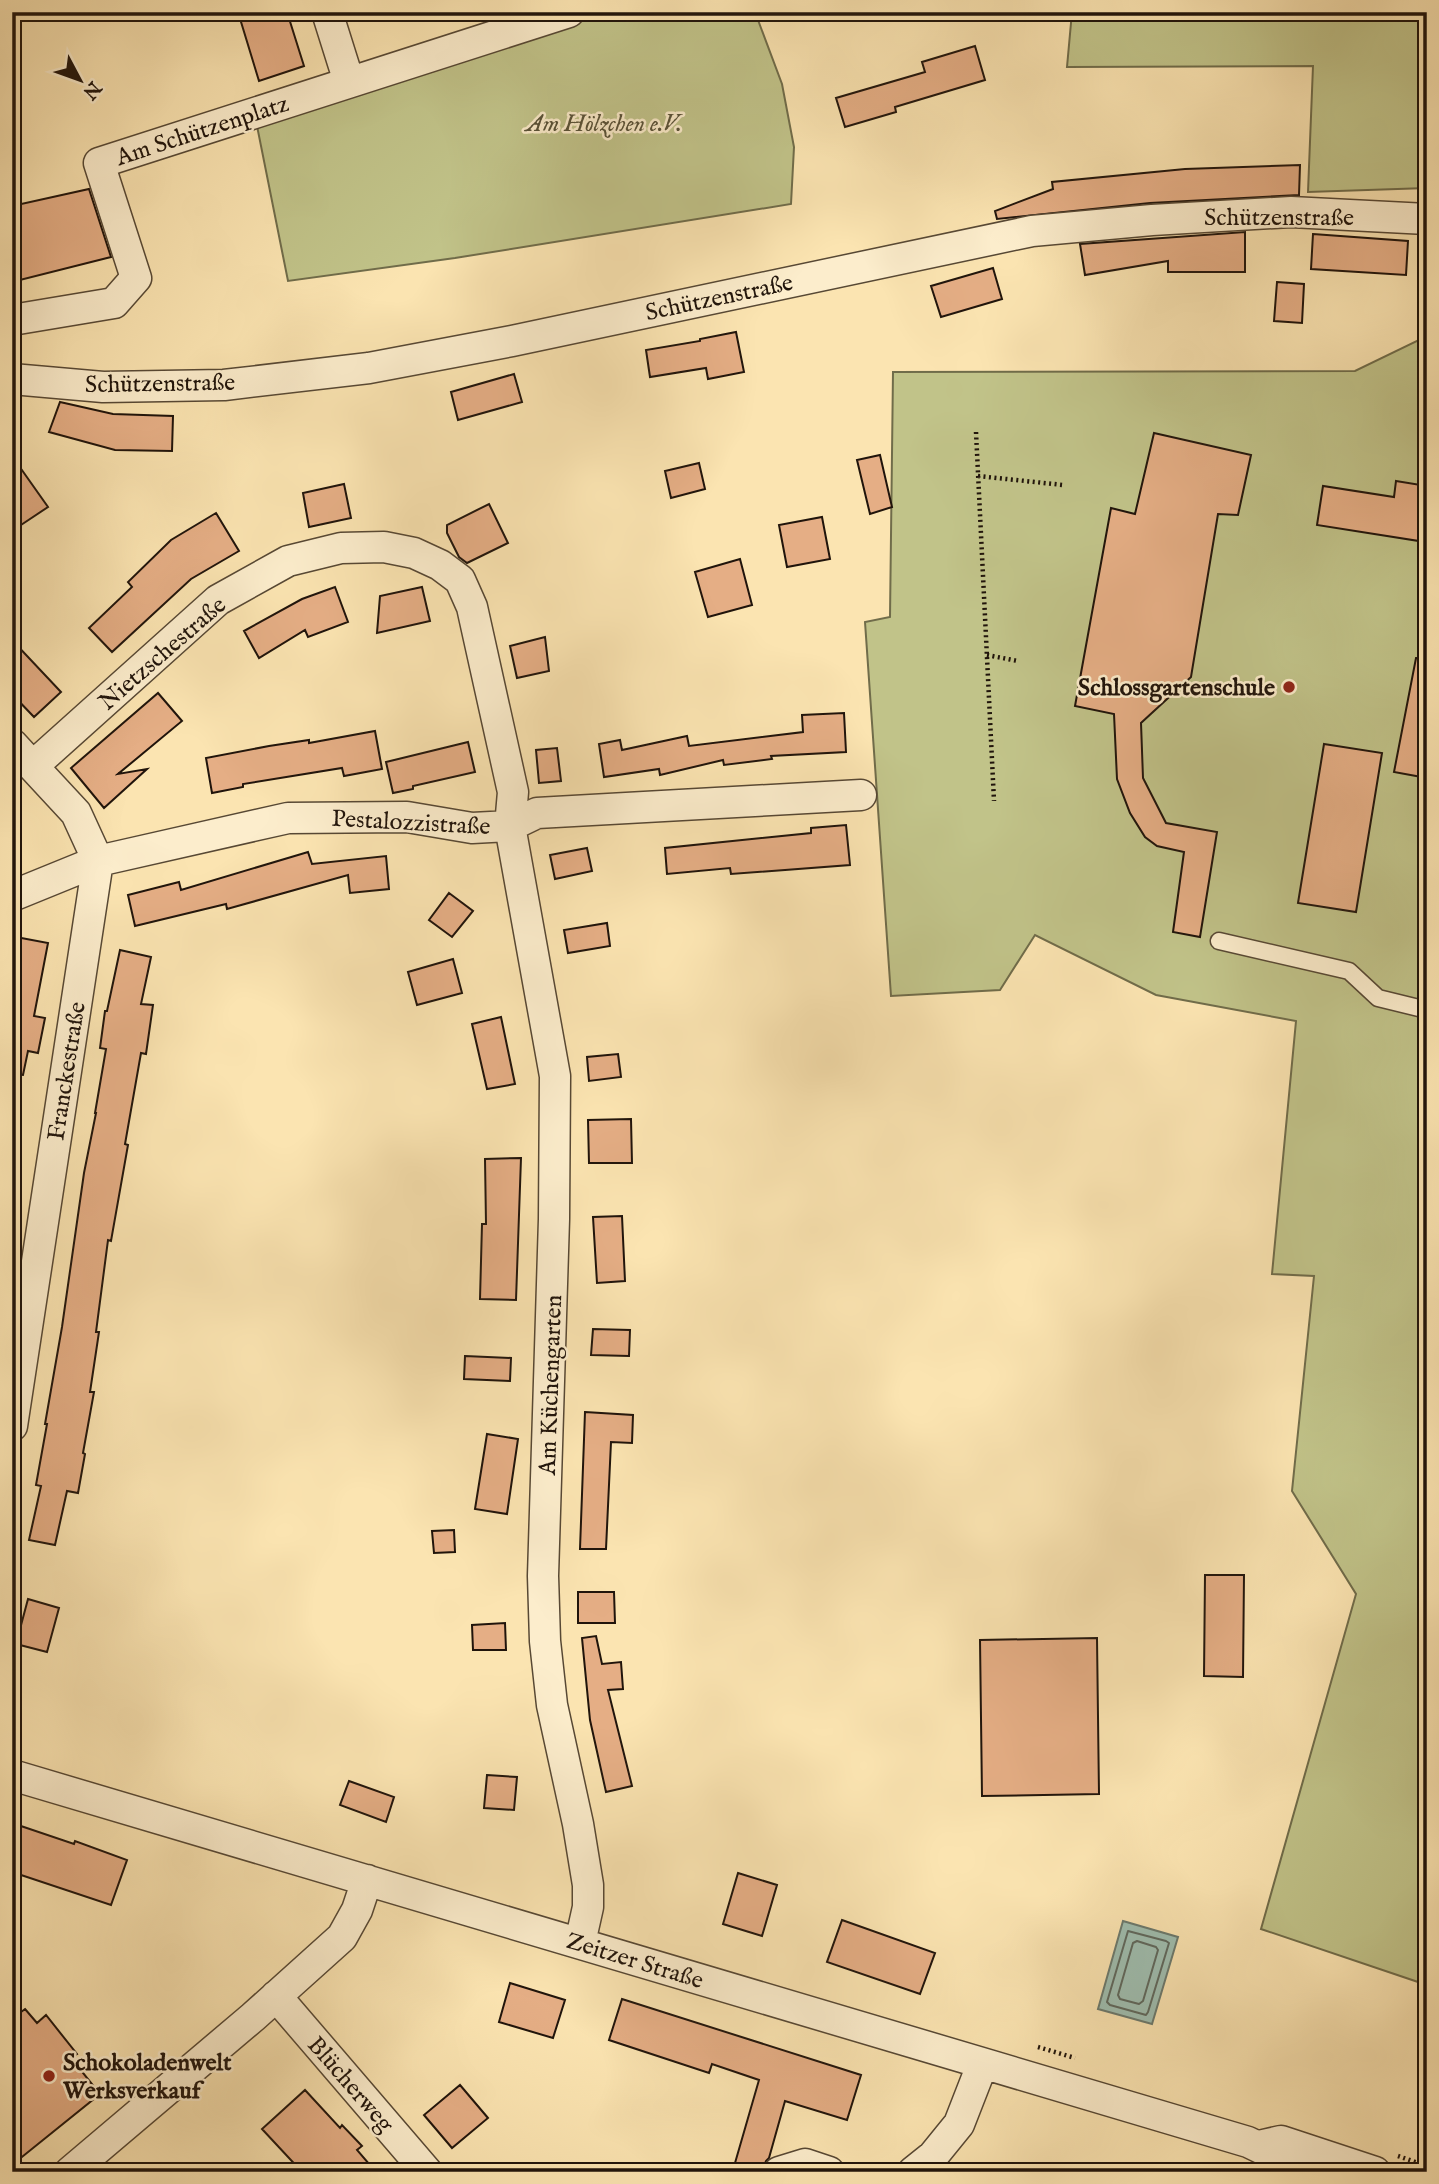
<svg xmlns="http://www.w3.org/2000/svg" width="1439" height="2184" font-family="'IM FELL English',serif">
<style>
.green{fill:#c1c389;stroke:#706c4a;stroke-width:2}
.water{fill:#9fbeb0;stroke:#6c7a6e;stroke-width:2}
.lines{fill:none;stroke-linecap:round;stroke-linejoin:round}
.shore{stroke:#60695e;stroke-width:2}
.building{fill:#e5ae85;stroke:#20140b;stroke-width:2}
.service-casing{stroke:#574834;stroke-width:19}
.minor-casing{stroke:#574834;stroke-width:33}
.path{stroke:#20140b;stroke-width:4.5;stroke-dasharray:2 3.5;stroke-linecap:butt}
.service{stroke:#fcedcc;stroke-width:16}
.minor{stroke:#fcedcc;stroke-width:30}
.poi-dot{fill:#8f2418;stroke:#fcedcc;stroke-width:2.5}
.labels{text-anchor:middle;stroke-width:5;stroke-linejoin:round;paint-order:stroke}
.park-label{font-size:24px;font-style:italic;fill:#585137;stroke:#fcedcc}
.street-label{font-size:24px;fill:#20140b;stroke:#fcedcc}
.poi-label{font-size:24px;font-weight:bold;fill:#20140b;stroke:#fcedcc;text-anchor:end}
</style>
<rect width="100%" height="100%" fill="#fbe4b1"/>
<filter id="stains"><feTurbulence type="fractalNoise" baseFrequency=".00286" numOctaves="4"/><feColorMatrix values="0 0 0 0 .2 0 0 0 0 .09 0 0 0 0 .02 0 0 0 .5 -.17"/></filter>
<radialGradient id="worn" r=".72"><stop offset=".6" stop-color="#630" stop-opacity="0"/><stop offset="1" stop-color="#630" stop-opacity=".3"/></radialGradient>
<path class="green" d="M 591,12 L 755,12 L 782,84 L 794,147 L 791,204 L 455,258 L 288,281 L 257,126 L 540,27 Z
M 1072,12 L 1427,12 L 1427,188 L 1308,192 L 1313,66 L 1067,67 Z
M 1427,336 L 1427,1985 L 1261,1929 L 1356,1594 L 1292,1491 L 1314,1276 L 1272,1274 L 1296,1021 L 1156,995 L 1035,935 L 1000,990 L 891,996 L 865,622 L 890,617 L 893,372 L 1355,371 Z"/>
<path class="water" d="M 1123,1921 L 1178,1937 L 1152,2024 L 1098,2009 Z"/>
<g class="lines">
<path class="shore" d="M 1128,1931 L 1166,1941 L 1169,1943 L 1148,2012 L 1146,2015 L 1110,2005 L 1107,2002 Z
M 1137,1941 L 1156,1947 L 1158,1950 L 1143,2001 L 1139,2004 L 1120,1999 L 1118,1995 L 1133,1943 Z"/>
</g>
<path class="building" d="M 238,12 L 287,12 L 304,66 L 259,81 Z
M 975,46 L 985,80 L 895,107 L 896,112 L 845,127 L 836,98 L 925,72 L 922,62 Z
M 1300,165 L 1299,195 L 1150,203 L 997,219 L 995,211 L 1053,189 L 1052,182 L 1185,169 Z
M 89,189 L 111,257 L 12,282 L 12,206 Z
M 1245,232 L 1245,272 L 1168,272 L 1168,261 L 1085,275 L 1080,244 Z
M 1313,234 L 1408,241 L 1406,275 L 1311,269 Z
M 993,268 L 1002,299 L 941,317 L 931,286 Z
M 1277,282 L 1304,284 L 1302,323 L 1274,321 Z
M 736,332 L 744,372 L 708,379 L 706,368 L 650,377 L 646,350 L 700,341 L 700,339 Z
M 514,374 L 522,402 L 458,420 L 451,392 Z
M 60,402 L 113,414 L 173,416 L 172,451 L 115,450 L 49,432 Z
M 1154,433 L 1251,455 L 1238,515 L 1218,514 L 1191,677 L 1141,723 L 1143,778 L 1166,823 L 1217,832 L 1200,937 L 1173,932 L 1184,852 L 1157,846 L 1145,837 L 1130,813 L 1117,779 L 1114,714 L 1075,706 L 1111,508 L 1135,514 Z
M 880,455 L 892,507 L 870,514 L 857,460 Z
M 12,456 L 48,507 L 12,531 Z
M 699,463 L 705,489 L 671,498 L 665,471 Z
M 1396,481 L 1427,486 L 1419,541 L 1317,525 L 1323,486 L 1394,497 Z
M 344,484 L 351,518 L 309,527 L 303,493 Z
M 489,504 L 508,543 L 467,563 L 459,557 L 447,533 L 447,525 Z
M 216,513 L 239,551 L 191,579 L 112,652 L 89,628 L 132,587 L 128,582 L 171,540 Z
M 822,517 L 830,559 L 787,567 L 779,525 Z
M 740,559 L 752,605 L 708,617 L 695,572 Z
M 335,587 L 348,622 L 308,637 L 305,630 L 259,658 L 244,631 L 302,599 Z
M 422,587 L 430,621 L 377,633 L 380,596 Z
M 545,637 L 549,671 L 517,678 L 510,646 Z
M 12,640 L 61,692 L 34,717 L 12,694 Z
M 1416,658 L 1427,659 L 1427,778 L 1394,772 Z
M 158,693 L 182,721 L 118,774 L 147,769 L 104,808 L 71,768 Z
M 844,713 L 846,752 L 771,756 L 772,759 L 724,765 L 723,760 L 660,775 L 659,769 L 604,777 L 599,744 L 620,740 L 622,750 L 687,736 L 689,746 L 803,732 L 802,715 Z
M 375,731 L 382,769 L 344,776 L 342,768 L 243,784 L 243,787 L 212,793 L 206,758 L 269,746 L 309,740 L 309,743 Z
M 468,742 L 475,772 L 413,786 L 413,789 L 393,793 L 386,762 Z
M 1324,744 L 1382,753 L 1356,912 L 1298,903 Z
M 557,748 L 561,781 L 539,783 L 536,750 Z
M 846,825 L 850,865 L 731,874 L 730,868 L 667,874 L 665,848 L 811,833 L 811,828 Z
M 587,848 L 592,871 L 555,879 L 550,855 Z
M 308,852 L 312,864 L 386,856 L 389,889 L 350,893 L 348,875 L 227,909 L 226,904 L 135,926 L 128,895 L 179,882 L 181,890 Z
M 449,893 L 473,911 L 452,937 L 429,920 Z
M 607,923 L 610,946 L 568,953 L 564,930 Z
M 16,937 L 48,943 L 34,1016 L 45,1018 L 38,1053 L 28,1051 L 23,1075 L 12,1074 L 12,957 Z
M 120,950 L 151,957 L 141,1004 L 153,1005 L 146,1054 L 141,1053 L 125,1144 L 128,1145 L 111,1241 L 108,1240 L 96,1332 L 99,1332 L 90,1392 L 94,1392 L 83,1453 L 85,1454 L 78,1493 L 67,1491 L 55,1545 L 29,1540 L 41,1486 L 36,1485 L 47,1424 L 45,1424 L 62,1327 L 84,1173 L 96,1113 L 95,1113 L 106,1049 L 100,1048 L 105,1011 L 107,1011 Z
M 453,959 L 462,993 L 417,1005 L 408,972 Z
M 501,1017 L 515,1084 L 487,1089 L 472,1024 Z
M 618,1054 L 621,1077 L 589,1081 L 587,1057 Z
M 631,1119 L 632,1163 L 589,1163 L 588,1120 Z
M 521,1158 L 516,1300 L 480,1299 L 482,1224 L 486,1224 L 485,1159 Z
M 622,1216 L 625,1281 L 597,1283 L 593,1217 Z
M 593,1329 L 630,1330 L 629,1356 L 591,1355 Z
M 465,1356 L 511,1358 L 510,1381 L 464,1379 Z
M 585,1412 L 633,1415 L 632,1443 L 611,1442 L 606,1549 L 580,1549 Z
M 487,1434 L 518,1439 L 507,1514 L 475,1509 Z
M 454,1530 L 455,1552 L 434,1553 L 432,1531 Z
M 1205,1575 L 1244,1575 L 1243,1677 L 1204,1676 Z
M 578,1592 L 614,1592 L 615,1623 L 578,1623 Z
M 28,1599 L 59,1608 L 47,1652 L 16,1644 Z
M 505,1623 L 506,1650 L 473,1650 L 472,1625 Z
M 596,1636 L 602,1664 L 621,1662 L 623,1689 L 608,1690 L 632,1786 L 606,1792 L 590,1720 L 582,1638 Z
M 1097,1638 L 1099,1794 L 982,1796 L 980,1640 Z
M 487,1775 L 517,1777 L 514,1810 L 484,1808 Z
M 349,1781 L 394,1797 L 386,1822 L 340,1805 Z
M 12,1823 L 74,1844 L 75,1841 L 127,1860 L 111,1905 L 12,1872 Z
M 738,1873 L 777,1885 L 762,1936 L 723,1924 Z
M 842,1920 L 935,1953 L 920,1994 L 827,1962 Z
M 510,1983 L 565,2000 L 553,2038 L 499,2022 Z
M 622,1999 L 861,2075 L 847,2120 L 785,2101 L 769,2158 L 766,2161 L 762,2171 L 735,2163 L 759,2080 L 712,2064 L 709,2073 L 609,2040 Z
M 25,2009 L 37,2023 L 46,2015 L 77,2054 L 71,2058 L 100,2094 L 12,2165 L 12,2019 Z
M 460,2085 L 488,2118 L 452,2148 L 424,2115 Z
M 305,2090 L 340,2128 L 342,2125 L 362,2146 L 357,2150 L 376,2172 L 302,2172 L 262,2129 Z"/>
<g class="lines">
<defs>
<path id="service" d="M 1219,941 L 1349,971 L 1378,998 L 1427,1010"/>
<path id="minor" d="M 327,12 L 349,82
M 12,320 L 114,303 L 136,278 L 99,163 L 569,12
M 12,379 L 103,387 L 224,385 L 369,368 L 512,341 L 1032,231 L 1152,220 L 1291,212 L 1427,219
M 12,744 L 76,813 L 98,861 L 12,1426
M 33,766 L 218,600 L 288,561 L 341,548 L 384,547 L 414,553 L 440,565 L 460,580 L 472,607 L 513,792 L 510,826 L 555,1076 L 554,1219 L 543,1576 L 545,1641 L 552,1705 L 578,1824 L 588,1885 L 588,1907 L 580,1943
M 12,896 L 98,861 L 288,818 L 407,817 L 472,828 L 510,826 L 537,813 L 861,795
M 12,1775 L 1248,2142 L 1275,2155 L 1293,2172
M 276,1996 L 427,2172
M 1259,2146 L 1281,2141 L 1375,2172
M 70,2172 L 253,2017 L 342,1937 L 357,1910 L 367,1880
M 779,2172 L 805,2164 L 829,2172
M 913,2172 L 933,2156 L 959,2124 L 982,2065"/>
</defs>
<use href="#service" class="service-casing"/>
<use href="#minor" class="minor-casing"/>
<path class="path" d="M 976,432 L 994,801
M 978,476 L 1063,485
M 987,655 L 1018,661
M 1038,2047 L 1075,2058
M 1398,2156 L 1427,2166"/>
<use href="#service" class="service"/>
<use href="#minor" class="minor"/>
</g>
<g class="poi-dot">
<circle cx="1289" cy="687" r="7"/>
<circle cx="49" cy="2076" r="7"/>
</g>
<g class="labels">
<g class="park-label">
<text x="604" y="131">Am Hölzchen e.V.</text>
</g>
<g class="street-label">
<text transform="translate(202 130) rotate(-18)" y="8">Am Schützenplatz</text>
<text x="1279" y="225">Schützenstraße</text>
<text transform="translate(719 297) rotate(-12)" y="8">Schützenstraße</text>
<text transform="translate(160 383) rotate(-1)" y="8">Schützenstraße</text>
<text transform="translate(162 653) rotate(-41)" y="8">Nietzschestraße</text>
<text transform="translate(411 822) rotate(3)" y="8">Pestalozzistraße</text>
<text transform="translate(66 1071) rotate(-81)" y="8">Franckestraße</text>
<text transform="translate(550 1385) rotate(-88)" y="8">Am Küchengarten</text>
<text transform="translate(635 1960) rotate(17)" y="8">Zeitzer Straße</text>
<text transform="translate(351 2084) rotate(49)" y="8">Blücherweg</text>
</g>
<g class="poi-label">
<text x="1275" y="695">Schlossgartenschule</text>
<text x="63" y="2070" text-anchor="start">Schokoladenwelt<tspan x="63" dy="28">Werksverkauf</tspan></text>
</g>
</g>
<rect width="1439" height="2184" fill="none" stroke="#fbe4b1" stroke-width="42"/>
<rect x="14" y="14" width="1411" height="2156" fill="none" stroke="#20140b" stroke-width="3.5"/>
<rect x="21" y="21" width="1397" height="2142" fill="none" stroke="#20140b" stroke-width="2"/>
<g transform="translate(80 80) rotate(131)" stroke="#fcedcc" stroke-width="5" paint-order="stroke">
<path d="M0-5L12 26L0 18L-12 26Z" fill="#20140b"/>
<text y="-10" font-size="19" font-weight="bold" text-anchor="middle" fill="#20140b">N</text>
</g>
<rect width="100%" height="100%" filter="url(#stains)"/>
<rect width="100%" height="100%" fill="url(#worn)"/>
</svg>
